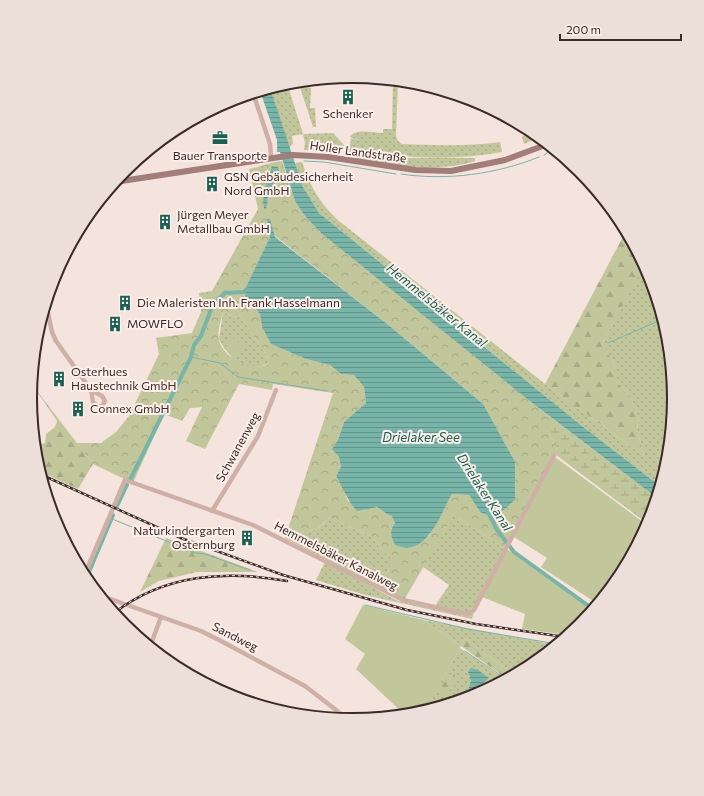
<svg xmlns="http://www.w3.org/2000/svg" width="704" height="796" font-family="Commissioner,sans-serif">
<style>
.grass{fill:url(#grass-dots)}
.forest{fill:url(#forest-firs)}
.wetland{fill:url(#wetland-marsh)}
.park{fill:url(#park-crowns);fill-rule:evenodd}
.garden{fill:#c1c69b}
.water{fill:url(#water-rules)}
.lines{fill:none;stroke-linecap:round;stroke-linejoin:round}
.stream{stroke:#78b5a9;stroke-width:1}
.canal{stroke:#78b5a9;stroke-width:4}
.street{stroke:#cfb0a7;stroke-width:4.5}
.secondary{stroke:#a37d78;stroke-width:6}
.rail-casing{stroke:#3a2a28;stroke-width:2.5}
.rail{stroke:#fcefea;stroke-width:1;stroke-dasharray:3;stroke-linecap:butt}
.labels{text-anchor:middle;stroke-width:4;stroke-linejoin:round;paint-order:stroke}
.poi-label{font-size:12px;fill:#3a2a28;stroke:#fcefea;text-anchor:start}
.street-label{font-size:12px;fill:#3a2a28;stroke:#fcefea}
.water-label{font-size:13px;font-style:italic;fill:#196154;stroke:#fcefea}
.rim{fill:none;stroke:#3a2a28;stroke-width:2}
</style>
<defs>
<pattern id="grass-dots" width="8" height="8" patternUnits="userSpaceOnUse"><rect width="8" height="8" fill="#c1c69b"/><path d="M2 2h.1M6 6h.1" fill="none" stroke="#a7aa86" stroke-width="1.8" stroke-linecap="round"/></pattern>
<pattern id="forest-firs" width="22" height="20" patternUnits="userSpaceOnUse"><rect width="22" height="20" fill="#c1c69b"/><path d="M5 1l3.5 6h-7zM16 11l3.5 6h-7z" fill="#a7aa86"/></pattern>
<pattern id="wetland-marsh" width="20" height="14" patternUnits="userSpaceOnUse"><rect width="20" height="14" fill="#c1c69b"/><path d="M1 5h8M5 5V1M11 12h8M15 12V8" fill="none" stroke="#a7aa86"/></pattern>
<pattern id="park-crowns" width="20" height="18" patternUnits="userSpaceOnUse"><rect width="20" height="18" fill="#c1c69b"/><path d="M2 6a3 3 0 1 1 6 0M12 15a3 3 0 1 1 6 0" fill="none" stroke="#a7aa86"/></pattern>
<pattern id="water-rules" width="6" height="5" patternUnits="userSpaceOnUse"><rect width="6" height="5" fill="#78b5a9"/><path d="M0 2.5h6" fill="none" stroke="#63938a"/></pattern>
</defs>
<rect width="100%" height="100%" fill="#f5e4dd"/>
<path class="grass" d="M 393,80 L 398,81 L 396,136 L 398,141 L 402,144 C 435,145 467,147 500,142 L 502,152 C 459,160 413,159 370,152 C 362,151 357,155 349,153 L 351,138 L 362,141 L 350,137 C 356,128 373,133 383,133 L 383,129 L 392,129 Z
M 298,81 L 304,81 L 304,87 L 311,88 L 310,108 L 315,108 L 316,127 L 313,127 Z
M 287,83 L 303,134 L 333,133 L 344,145 L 342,152 L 304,150 L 305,143 L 303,134 L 292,136 L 293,144 L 289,147 L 270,88 Z
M 530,130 L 539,137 L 524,144 L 522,137 Z
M 365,153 L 386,158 L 475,158 L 475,161 C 451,171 374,169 351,156 Z
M 302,162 C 312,189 318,201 339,221 L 545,384 L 644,456 L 637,429 L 639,418 L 629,394 L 615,380 L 615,365 L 602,344 L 644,265 C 651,278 654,291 659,305 C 676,364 678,427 660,486 L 582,426 L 319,213 L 303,187 L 295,163 Z
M 223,312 L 237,318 L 240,315 L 269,359 L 269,364 L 256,367 L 237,363 L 224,348 L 219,339 Z
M 454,515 L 504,548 L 474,607 L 466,612 L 435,606 L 449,585 L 423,567 Z
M 329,518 L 373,537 L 383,552 L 391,557 L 390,568 L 386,574 L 350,557 L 339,561 L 299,540 L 304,531 C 317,532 320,526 329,518 Z
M 325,562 L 398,601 L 465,616 L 474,612 L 472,619 L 365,595 L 316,580 Z
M 424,620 L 557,645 L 531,666 L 514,675 L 465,638 L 461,646 Z
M 460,648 L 502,677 L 499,683 L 483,691 L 484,690 L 481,684 L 484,681 L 471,680 L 468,690 L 471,697 L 443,705 L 430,702 Z"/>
<path class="forest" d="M 626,231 L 644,266 L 602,344 L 615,365 L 615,380 L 629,394 L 639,418 L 637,429 L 644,456 L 545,384 Z
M 34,387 L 93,464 L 78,489 L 39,471 L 36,461 L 34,436 L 42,444 L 45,443 L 46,434 L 55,427 L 57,421 Z
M 166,538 L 258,572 L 197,572 L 159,581 L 140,592 Z
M 465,638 L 514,675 L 507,679 L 461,646 Z
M 447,674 L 455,674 L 454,688 L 450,687 L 449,700 L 444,698 L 440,689 Z"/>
<path class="wetland" d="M 549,416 L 657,498 L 654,507 L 648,508 L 647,513 L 651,517 L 648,524 L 556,455 L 554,453 L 557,449 L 549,433 Z"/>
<path class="park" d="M 282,161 L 295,201 L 304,215 L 322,234 L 549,416 L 549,433 L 557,449 L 504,548 L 454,515 L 404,600 L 285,538 L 333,393 L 273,384 L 272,390 L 239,384 L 205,449 L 186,441 L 202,407 L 190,408 L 182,421 L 164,414 L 133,483 L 93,464 L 77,443 L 101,443 L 116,432 L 129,416 L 159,354 L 156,338 L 192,333 L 201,312 L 199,293 L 212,291 L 258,209 L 249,169 C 260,167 270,162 282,161 ZM 268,226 L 275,236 L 386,323 L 483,404 L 480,512 L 469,495 L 452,494 L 429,536 L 391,529 L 395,523 L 392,516 L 387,514 L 377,507 L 348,501 L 343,488 L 336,476 L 341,468 L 339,457 L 333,449 L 338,440 L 344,422 L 366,403 L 364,387 L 354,375 L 341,374 L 330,365 L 306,359 L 271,344 L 262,327 L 260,314 L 244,292 L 270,237 ZM 223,312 L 237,318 L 240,315 L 269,359 L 269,364 C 252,372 223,358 219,340 C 217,332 221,320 223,312 ZM 329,518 L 373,537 L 383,552 L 390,557 L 390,568 L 386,574 L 350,557 L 339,561 L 299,540 L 304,531 C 318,532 319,526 329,518 Z"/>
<path class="garden" d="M 234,337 L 245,349 L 235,360 L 224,348 Z
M 555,457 L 647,525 L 620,577 L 598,604 L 541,567 L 547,558 L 514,537 Z
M 507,549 L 593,610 L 580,626 L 568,635 L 522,629 L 525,614 L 482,597 Z
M 363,605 L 424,620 L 461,646 L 426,710 L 405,715 L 356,669 L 365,654 L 345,639 Z"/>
<path class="water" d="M 270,88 L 303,187 L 319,213 L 582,426 L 660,486 L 657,498 L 531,402 L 322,234 L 304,215 L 295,201 L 280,152 L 277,152 L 277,140 L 260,91 Z
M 272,166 L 278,167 L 279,171 L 268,196 L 266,209 L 264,208 C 261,194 268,179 272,166 Z
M 267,219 L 270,219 L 275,237 L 386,323 L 483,404 L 515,462 L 515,500 L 502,511 L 490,516 L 480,512 L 469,495 L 452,494 C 439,516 427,558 395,545 C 391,536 389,531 395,523 L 392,516 L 387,514 L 377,507 L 357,511 C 347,500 343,488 336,476 L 341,467 L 339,457 L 332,449 L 338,440 L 344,422 L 366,403 L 364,387 L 354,375 L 341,374 L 330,365 L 306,359 L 271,344 L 262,327 L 260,314 L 245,296 L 246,287 L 270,237 Z
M 471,668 L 478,670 L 489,678 L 482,684 L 484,690 L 471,697 L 468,690 L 471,680 L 468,672 Z"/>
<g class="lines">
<path class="stream" d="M 544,155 L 554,149
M 304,161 L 324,162 L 396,174
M 401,174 C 447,181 497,174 539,157
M 608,343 L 663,319
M 191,357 L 220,363 L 238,377 L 327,391
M 112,519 L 196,553 L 205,554 L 250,570
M 365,605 L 468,629 L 557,644
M 465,651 L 506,679
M 500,682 L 503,677"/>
<path class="canal" d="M 130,480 L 191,357 L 194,345 L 201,336 L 213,304 L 225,293 L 244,292 L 247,289
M 117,506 L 127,485
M 488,512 L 497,530 L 514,552 L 593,609
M 86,579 L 113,515"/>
<path class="street" d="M 253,93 L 270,144 L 271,157
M 46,303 L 52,332 L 56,341 L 91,390 L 102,396 L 105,401 L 102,406 L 98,407 L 93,402 L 91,390
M 212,511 L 258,436 L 276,390
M 84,576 L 125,480 L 253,525 L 403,600 L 466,614 L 474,610 L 554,456
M 99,595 L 201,631 L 221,641 L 305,686 L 349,720
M 150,647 L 161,617"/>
<path class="secondary" d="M 115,182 L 293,155 L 328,157 L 415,170 L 451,171 L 505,160 L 548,144"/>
<defs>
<path id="rail" d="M 40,474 L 181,538 L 283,575 L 407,610 L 476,624 L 565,637
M 114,613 C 165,574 225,570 287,581"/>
</defs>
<use href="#rail" class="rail-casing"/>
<use href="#rail" class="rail"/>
</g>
<defs>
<symbol id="building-bare" viewBox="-9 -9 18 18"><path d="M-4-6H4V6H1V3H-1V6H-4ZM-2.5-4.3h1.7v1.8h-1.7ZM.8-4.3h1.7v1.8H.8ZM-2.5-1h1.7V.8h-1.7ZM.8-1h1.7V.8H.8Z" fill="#196154" stroke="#fcefea" stroke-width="2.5" paint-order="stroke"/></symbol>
<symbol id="office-bare" viewBox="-9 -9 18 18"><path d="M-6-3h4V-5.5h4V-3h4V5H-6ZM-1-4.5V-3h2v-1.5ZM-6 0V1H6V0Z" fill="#196154" stroke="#fcefea" stroke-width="2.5" paint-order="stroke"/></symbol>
</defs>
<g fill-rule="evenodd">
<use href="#building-bare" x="337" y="86" width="22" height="22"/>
<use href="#office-bare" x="209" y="127" width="22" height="22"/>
<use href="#building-bare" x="201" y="173" width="22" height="22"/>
<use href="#building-bare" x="154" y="211" width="22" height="22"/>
<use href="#building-bare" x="114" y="292" width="22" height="22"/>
<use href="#building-bare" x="104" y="313" width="22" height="22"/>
<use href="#building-bare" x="48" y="368" width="22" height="22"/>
<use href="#building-bare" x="67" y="398" width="22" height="22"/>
<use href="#building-bare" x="236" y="527" width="22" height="22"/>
</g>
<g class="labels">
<g class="poi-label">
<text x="348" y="118" text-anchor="middle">Schenker</text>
<text x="220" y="160" text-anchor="middle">Bauer Transporte</text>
<text x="224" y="181">GSN Gebäudesicherheit<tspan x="224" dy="14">Nord GmbH</tspan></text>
<text x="177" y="219">Jürgen Meyer<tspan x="177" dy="14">Metallbau GmbH</tspan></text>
<text x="137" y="307">Die Maleristen Inh. Frank Hasselmann</text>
<text x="127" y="328">MOWFLO</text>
<text x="71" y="376">Osterhues<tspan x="71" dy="14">Haustechnik GmbH</tspan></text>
<text x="90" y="413">Connex GmbH</text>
<text x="235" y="535" text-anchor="end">Naturkindergarten<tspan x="235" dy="14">Osternburg</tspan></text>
</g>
<g class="street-label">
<text transform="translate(358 152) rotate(8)" y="4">Holler Landstraße</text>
<text transform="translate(238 447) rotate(-61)" y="4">Schwanenweg</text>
<text transform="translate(336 556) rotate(27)" y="4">Hemmelsbäker Kanalweg</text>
<text transform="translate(235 637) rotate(27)" y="4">Sandweg</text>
</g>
<g class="water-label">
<text transform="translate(437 305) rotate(39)" y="5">Hemmelsbäker Kanal</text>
<text x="421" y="442">Drielaker See</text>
<text transform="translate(485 492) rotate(57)" y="5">Drielaker Kanal</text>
</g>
</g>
<path d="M0 0H704V796H0ZM37 398a315 315 0 1 1 630 0a315 315 0 1 1-630 0Z" fill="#ecdfda" fill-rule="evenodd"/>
<path class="rim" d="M37 398a315 315 0 1 1 630 0a315 315 0 1 1-630 0Z"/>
<path d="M560 34v6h121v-6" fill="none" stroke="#3a2a28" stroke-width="2"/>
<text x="566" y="34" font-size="12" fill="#3a2a28" stroke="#fcefea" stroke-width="3" paint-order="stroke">200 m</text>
</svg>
